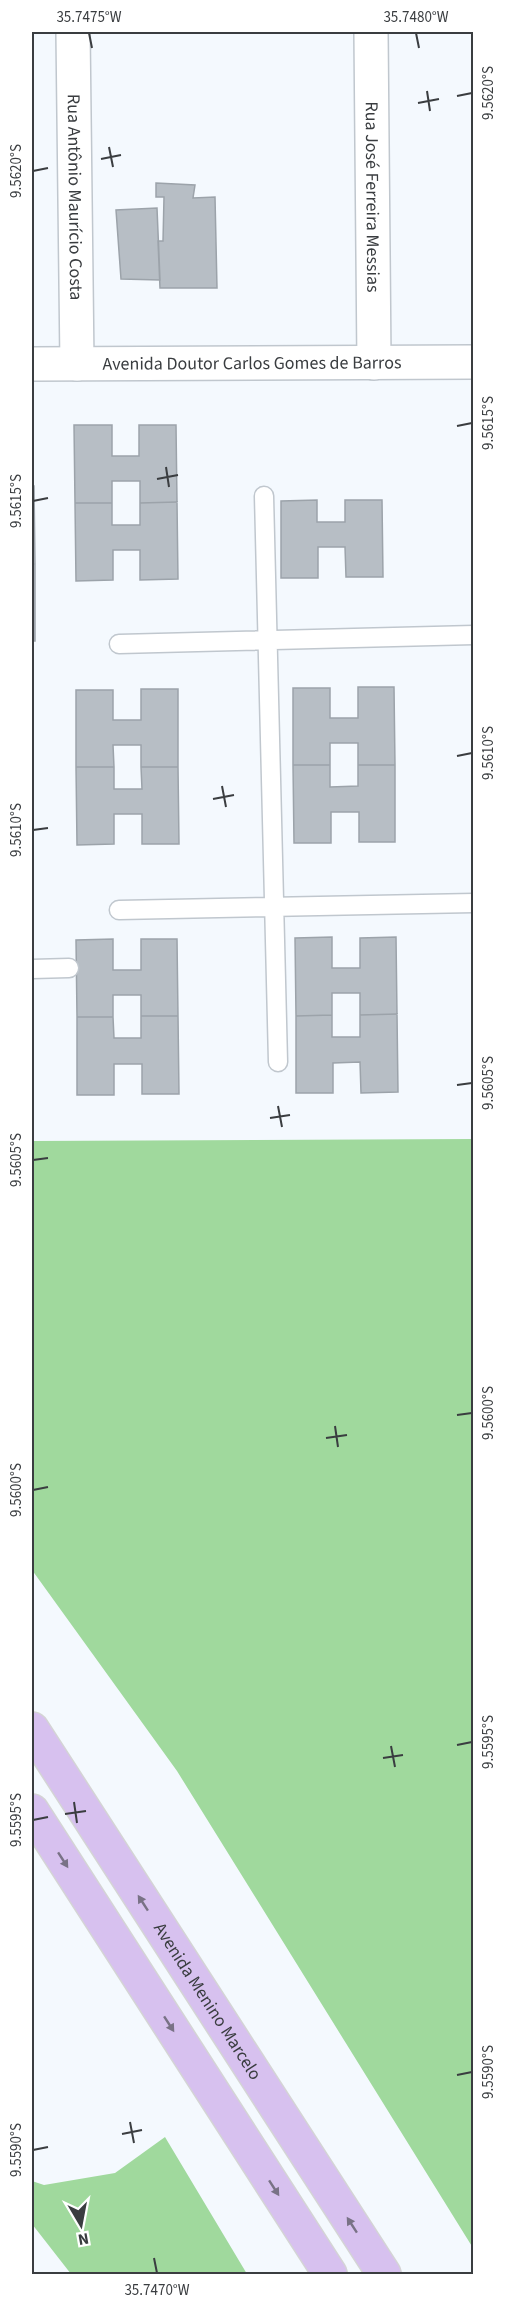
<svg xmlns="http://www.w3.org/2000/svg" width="505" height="2306" font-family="'Source Sans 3',sans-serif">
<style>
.green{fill:#a0d99d}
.building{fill:#b7bec5;stroke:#9ca3aa;stroke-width:1.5}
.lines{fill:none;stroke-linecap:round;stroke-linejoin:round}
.lane-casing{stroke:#c0c7ce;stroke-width:21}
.street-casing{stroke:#c0c7ce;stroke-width:36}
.secondary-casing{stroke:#c0c7ce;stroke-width:36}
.primary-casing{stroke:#d4d4d5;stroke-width:36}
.lane{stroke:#fff;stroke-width:18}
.street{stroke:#fff;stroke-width:33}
.secondary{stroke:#fff;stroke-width:33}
.primary{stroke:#d7c1ef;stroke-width:33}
.oneway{fill:#797286}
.ticks{fill:none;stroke:#3a3d40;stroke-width:2}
.labels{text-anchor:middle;stroke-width:5;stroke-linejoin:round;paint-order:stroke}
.street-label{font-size:18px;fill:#3a3d40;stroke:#fff}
.neatline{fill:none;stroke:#3a3d40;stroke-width:2}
.ticks-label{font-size:15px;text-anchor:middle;fill:#3a3d40}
</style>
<rect width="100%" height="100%" fill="#f4f9fe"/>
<path class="green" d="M 473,1139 L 474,1139 L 473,2248 L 177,1771 L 32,1570 L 32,1141 Z
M 165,2137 L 247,2274 L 71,2274 L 32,2224 L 32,2181 L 44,2185 L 115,2173 Z"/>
<path class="building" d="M 156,183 L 195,185 L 193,198 L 215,197 L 217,288 L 160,288 L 158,241 L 163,241 L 164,197 L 156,197 Z
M 157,208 L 160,280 L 121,279 L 116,210 Z
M 74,425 L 112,425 L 112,456 L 139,456 L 139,425 L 176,425 L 177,502 L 140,503 L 140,481 L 112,481 L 112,503 L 75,503 Z
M 32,486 L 34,486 L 35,564 L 32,564 Z
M 317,500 L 317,522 L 345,522 L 345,500 L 382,500 L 383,577 L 346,577 L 345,547 L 318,547 L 318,578 L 281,578 L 281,501 Z
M 177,502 L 178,579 L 140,580 L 140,550 L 113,550 L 113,580 L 76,581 L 75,503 L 112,503 L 112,525 L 140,525 L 140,503 Z
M 32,564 L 35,564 L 35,641 L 32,641 Z
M 358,687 L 394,687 L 395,765 L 358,765 L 358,743 L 330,743 L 330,765 L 293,765 L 293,688 L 330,688 L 330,718 L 358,718 Z
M 141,689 L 178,689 L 178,767 L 141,767 L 141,745 L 113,745 L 114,767 L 76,767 L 76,690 L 113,690 L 113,720 L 141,720 Z
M 293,765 L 330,765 L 330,787 L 358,786 L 358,765 L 395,765 L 395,842 L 359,842 L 359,812 L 331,812 L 331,843 L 294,843 Z
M 76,767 L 114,767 L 114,789 L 142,789 L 141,767 L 178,767 L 179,844 L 142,844 L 142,814 L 114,814 L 114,844 L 77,845 Z
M 332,937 L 332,968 L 360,968 L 360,938 L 396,937 L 397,1014 L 360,1015 L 360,993 L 332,993 L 332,1015 L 296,1016 L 295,938 Z
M 113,939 L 113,970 L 141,970 L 141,939 L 177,939 L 178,1016 L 141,1016 L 141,995 L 113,995 L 113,1017 L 77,1017 L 76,940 Z
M 32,1006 L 33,1006 L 33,1084 L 32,1084 Z
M 397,1014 L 398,1092 L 361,1093 L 360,1062 L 333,1063 L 333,1093 L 296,1093 L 296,1016 L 332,1015 L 332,1037 L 360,1037 L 360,1015 Z
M 141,1016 L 178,1016 L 179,1094 L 142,1094 L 142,1064 L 114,1064 L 114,1095 L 77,1095 L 77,1017 L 113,1017 L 114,1038 L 141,1038 Z"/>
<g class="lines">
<defs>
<path id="lane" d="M 264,496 L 278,1062
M 119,644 L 474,635
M 119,910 L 474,903
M 32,969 L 69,968"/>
<g id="street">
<path id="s1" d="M 73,32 L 77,364"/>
<path id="s2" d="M 371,32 L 374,363"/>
</g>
<g id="secondary">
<path id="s3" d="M 32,364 L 474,362"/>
</g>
<g id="primary">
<path id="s4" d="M 32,1729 L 384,2274"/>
<path d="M 32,1811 L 330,2274"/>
</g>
</defs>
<use href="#lane" class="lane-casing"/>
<use href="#street" class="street-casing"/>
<use href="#secondary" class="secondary-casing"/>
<use href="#primary" class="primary-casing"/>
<use href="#lane" class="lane"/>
<use href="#street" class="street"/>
<use href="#secondary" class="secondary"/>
<use href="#primary" class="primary"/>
</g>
<defs><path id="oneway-solid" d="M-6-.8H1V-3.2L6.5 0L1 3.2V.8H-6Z" transform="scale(1.5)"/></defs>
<g class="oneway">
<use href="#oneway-solid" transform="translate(63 1860) rotate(57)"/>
<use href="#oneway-solid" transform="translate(143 1903) rotate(-123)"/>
<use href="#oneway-solid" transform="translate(169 2024) rotate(57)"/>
<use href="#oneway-solid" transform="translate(274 2188) rotate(57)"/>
<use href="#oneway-solid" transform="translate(352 2225) rotate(-123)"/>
</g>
<path class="ticks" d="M 89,33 L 92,48M 416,33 L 419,48M 427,91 L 430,111M 457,96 L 472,93M 418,103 L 439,99M 109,147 L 113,167M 101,159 L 121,155M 33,171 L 48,168M 457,426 L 472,423M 166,467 L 169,487M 157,479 L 178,475M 33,501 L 48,498M 457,756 L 472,753M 222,786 L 226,807M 213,799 L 234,795M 33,830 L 48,828M 457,1085 L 472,1083M 278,1106 L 282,1127M 270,1118 L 290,1115M 33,1160 L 48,1158M 457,1415 L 472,1413M 335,1426 L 338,1447M 326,1438 L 347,1435M 33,1490 L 48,1487M 457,1745 L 472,1742M 391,1746 L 395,1767M 383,1758 L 403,1755M 74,1802 L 77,1823M 65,1814 L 86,1811M 33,1820 L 48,1817M 457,2075 L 472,2072M 130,2122 L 134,2143M 122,2134 L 142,2130M 33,2150 L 48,2147M 154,2258 L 157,2273"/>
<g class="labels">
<g class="street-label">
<text dy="6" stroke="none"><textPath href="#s2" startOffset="165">Rua José Ferreira Messias</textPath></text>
<text dy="6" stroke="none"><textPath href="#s1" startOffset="165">Rua Antônio Maurício Costa</textPath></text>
<text dy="6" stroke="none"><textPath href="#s3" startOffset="220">Avenida Doutor Carlos Gomes de Barros</textPath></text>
<text dy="6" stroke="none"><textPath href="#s4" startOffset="324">Avenida Menino Marcelo</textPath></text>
</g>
</g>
<rect width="505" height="2306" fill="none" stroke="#ffffff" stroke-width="66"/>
<g transform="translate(81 2225) rotate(170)" stroke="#ffffff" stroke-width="4.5" paint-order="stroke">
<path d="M0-4.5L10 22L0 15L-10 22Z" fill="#3a3d40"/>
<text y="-9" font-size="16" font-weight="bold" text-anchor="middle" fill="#3a3d40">N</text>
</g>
<rect x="33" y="33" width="439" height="2240" class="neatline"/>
<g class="ticks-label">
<text x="89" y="22">35.7475°W</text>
<text x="416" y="22">35.7480°W</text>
<text transform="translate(488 93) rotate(-90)" y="5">9.5620°S</text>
<text transform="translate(16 171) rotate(-90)" y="5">9.5620°S</text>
<text transform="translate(488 423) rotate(-90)" y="5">9.5615°S</text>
<text transform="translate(16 501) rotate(-90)" y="5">9.5615°S</text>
<text transform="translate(488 753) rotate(-90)" y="5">9.5610°S</text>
<text transform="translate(16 830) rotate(-90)" y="5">9.5610°S</text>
<text transform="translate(488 1083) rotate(-90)" y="5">9.5605°S</text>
<text transform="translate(16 1160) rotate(-90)" y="5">9.5605°S</text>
<text transform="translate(488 1413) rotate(-90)" y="5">9.5600°S</text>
<text transform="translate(16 1490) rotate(-90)" y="5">9.5600°S</text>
<text transform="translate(488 1742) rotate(-90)" y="5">9.5595°S</text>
<text transform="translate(16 1820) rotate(-90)" y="5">9.5595°S</text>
<text transform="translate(488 2072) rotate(-90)" y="5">9.5590°S</text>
<text transform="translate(16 2150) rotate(-90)" y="5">9.5590°S</text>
<text x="157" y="2295">35.7470°W</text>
</g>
</svg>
